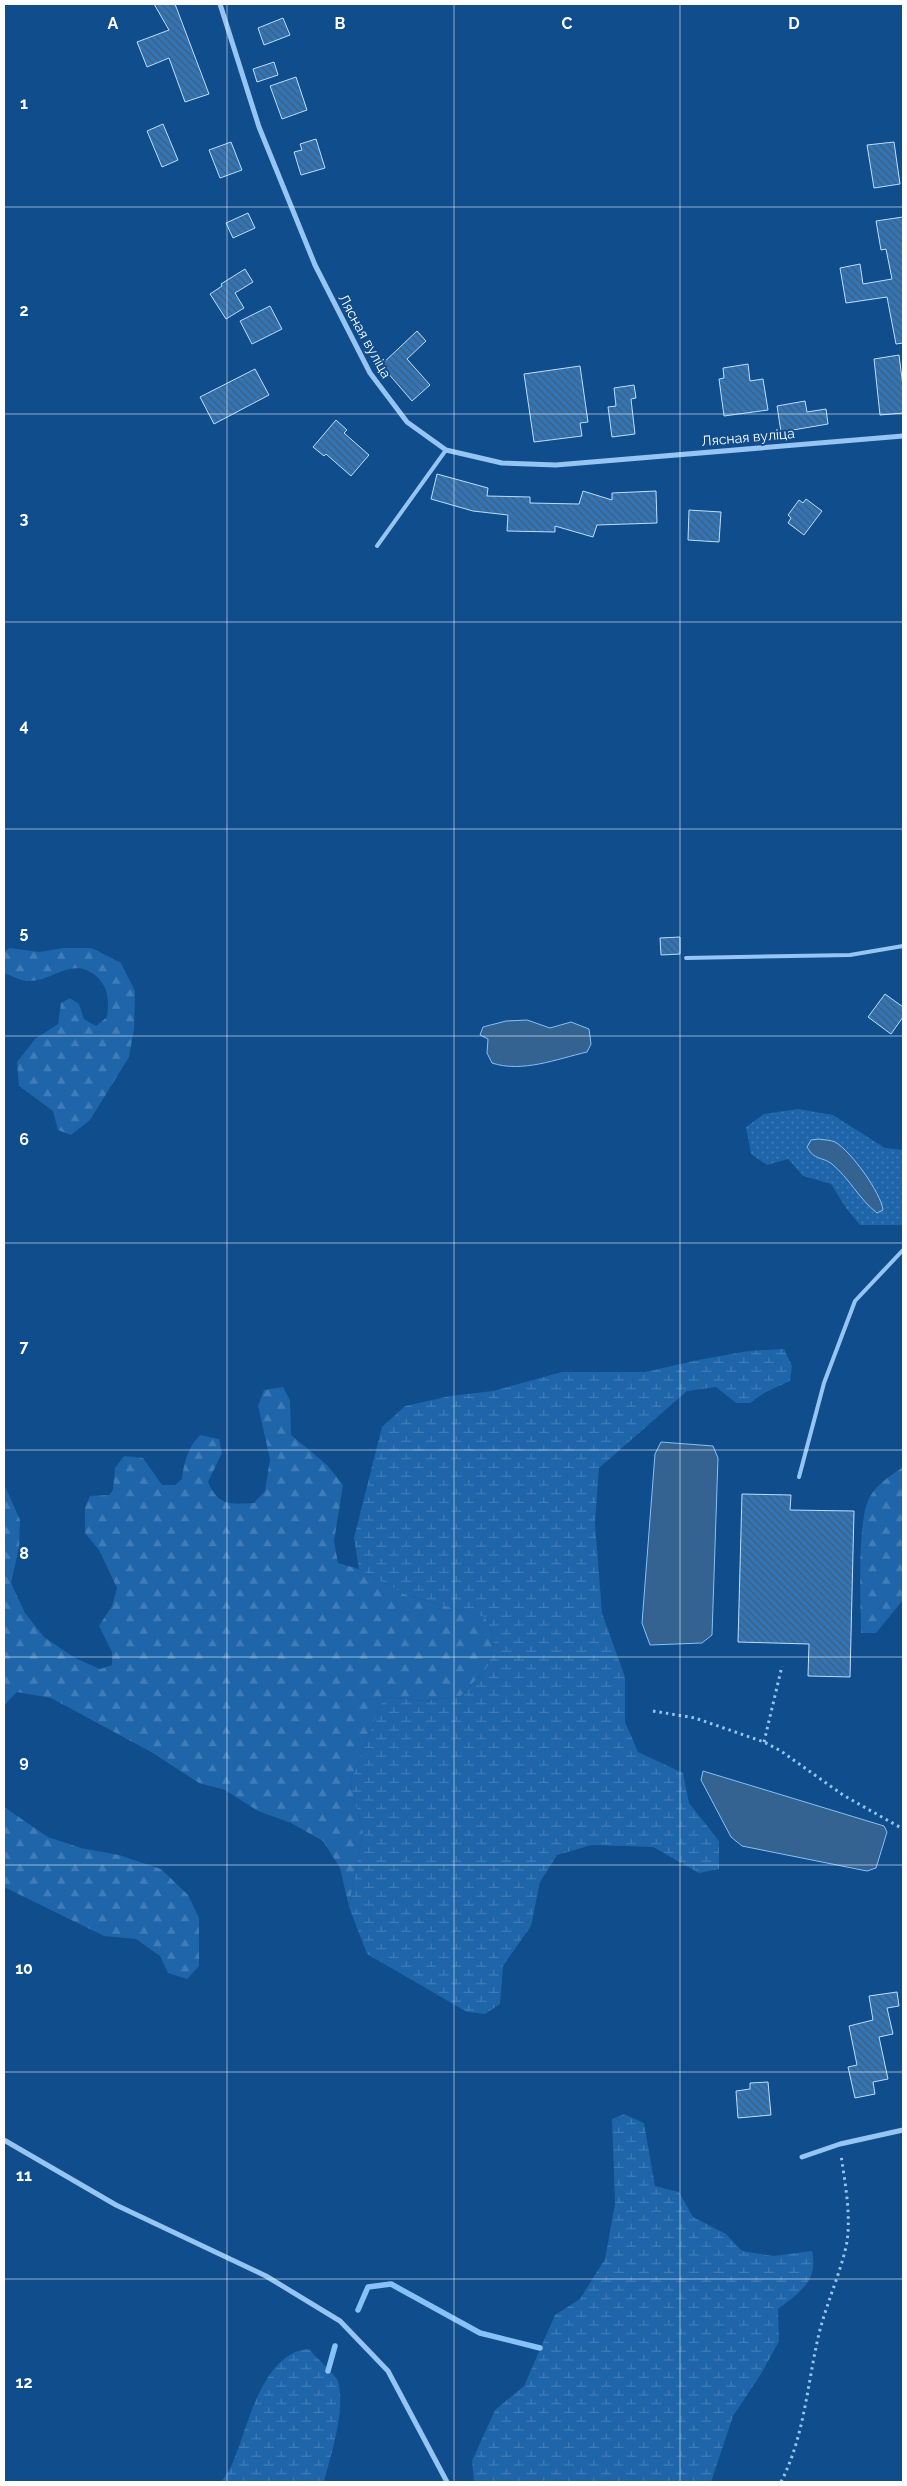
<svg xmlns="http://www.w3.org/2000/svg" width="907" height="2486" font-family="Raleway,sans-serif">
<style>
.grass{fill:url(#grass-dots)}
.forest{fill:url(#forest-firs)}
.wetland{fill:url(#wetland-marsh)}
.water{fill:#346291;stroke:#87c1f7}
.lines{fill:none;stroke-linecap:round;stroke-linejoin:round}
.stream{stroke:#87c1f7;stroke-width:5.5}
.building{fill:url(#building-back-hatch);stroke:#bddefe}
.path{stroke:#96c5f3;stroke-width:3;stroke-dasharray:2.5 4;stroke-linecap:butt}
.service{stroke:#96c5f3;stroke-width:4}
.minor{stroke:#96c5f3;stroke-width:5}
.grid{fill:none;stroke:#fff;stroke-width:1;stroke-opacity:0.55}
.labels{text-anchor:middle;stroke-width:4;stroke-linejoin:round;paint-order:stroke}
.street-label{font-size:14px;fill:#fff;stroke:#0f4d8c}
.grid-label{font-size:16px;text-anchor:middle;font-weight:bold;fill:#fff;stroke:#0f4d8c;stroke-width:4;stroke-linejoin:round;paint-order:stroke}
</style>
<defs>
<pattern id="grass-dots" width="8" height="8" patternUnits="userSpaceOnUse" patternTransform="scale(1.25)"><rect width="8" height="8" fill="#1e65aa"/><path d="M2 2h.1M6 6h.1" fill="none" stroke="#407cb7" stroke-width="1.8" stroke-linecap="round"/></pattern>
<pattern id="forest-firs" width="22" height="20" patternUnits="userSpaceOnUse" patternTransform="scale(1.25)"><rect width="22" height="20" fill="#1e65aa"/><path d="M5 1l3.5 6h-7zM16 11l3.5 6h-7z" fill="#407cb7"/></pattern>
<pattern id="wetland-marsh" width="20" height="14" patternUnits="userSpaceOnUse" patternTransform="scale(1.25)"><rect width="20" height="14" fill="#1e65aa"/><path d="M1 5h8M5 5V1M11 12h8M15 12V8" fill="none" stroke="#407cb7"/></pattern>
<pattern id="building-back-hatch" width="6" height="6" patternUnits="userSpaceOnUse" patternTransform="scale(1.25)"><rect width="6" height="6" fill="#3374b4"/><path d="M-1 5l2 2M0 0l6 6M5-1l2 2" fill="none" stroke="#415e7b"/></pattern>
</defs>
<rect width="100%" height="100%" fill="#0f4d8c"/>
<path class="grass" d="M 798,1109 L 833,1115 L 885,1148 L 903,1150 L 903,1225 L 860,1225 L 846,1208 L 831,1184 L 803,1176 L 788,1159 L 767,1165 L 751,1154 L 746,1127 L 764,1114 Z"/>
<path class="forest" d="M 10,948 L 39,952 L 63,948 L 92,948 L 121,963 L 135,991 L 134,1029 L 129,1057 L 90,1120 L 71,1135 L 58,1130 L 53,1111 L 19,1086 L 17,1062 L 35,1039 L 58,1024 L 61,1003 L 70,998 L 79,1004 L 84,1019 L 96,1026 L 107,1017 C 109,1001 109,987 95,975 C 70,956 52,983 26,981 C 19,980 10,975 4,973 L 4,951 Z
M 283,1387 L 290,1400 L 291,1435 L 327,1465 L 343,1485 L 334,1541 L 338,1563 L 359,1569 L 406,1595 L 485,1617 L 495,1639 L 488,1666 L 461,1696 L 426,1701 L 384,1697 L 350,1782 L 363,1832 L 349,1907 L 340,1868 L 323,1841 L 291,1823 L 258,1811 L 225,1790 L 199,1783 L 151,1752 L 51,1698 L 17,1692 L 4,1705 L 4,1484 L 20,1520 L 19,1548 L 11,1583 L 25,1613 L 44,1637 L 75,1658 L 100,1669 L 112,1665 L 112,1652 L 99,1626 L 112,1606 L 117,1588 L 99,1550 L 85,1533 L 85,1508 L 90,1496 L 109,1495 L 113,1490 L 115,1468 L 124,1456 L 143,1458 L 162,1485 L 175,1485 L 182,1479 C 184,1462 188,1447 200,1435 L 219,1439 L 222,1453 L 208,1482 C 219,1507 231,1504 254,1503 L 265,1491 L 270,1459 L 258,1406 L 264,1390 Z
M 903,1467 L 903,1600 L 876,1633 L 861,1633 C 861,1604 856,1516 871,1495 C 878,1483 892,1475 903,1467 Z
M 4,1807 L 48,1837 L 81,1848 L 119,1855 L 161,1869 L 188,1895 L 199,1918 L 199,1966 L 187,1979 L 168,1973 L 160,1956 L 136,1939 L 104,1936 L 4,1887 Z"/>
<path class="wetland" d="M 784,1349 L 792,1366 L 790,1381 L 764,1393 L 750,1403 L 736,1403 L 716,1387 L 687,1391 L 599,1468 L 595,1523 L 602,1613 L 625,1677 L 625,1722 L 638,1752 L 683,1773 L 689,1803 L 719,1841 L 719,1869 L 699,1873 L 653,1847 L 592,1845 L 557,1855 L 540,1882 L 531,1926 L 503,1966 L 500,2004 L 485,2014 L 467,2012 L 367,1954 L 349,1907 L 363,1832 L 350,1782 L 384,1697 L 426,1701 L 461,1696 L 488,1666 L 495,1639 L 485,1617 L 406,1595 L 359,1569 L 354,1538 L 382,1427 L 405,1406 L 450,1396 L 493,1391 L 562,1372 L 645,1372 L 698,1360 L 748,1351 Z
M 624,2114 L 644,2123 L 655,2186 L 679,2192 L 693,2217 L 726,2234 L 742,2251 L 773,2256 L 812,2251 C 819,2281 799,2293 778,2309 L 779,2341 L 761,2374 L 733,2416 L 711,2482 L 474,2482 L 472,2461 L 495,2410 L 524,2386 L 555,2315 L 580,2299 L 605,2259 L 615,2204 L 612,2119 Z
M 309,2349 C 315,2357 336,2375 338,2381 C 346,2410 331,2454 324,2482 L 221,2482 C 225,2476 230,2470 233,2462 C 248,2427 262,2352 309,2349 Z"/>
<path class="water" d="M 527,1020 L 550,1028 L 571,1022 L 589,1029 L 591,1044 L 587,1052 C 557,1059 522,1073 492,1063 L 487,1053 L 488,1039 L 480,1035 L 483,1027 L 506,1021 Z
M 819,1139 C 824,1140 831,1140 835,1142 C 851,1151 881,1193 883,1210 L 877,1213 C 859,1199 849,1178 832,1164 C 821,1156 815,1161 807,1147 L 811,1140 Z
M 661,1442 L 713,1446 L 718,1458 L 712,1635 L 702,1643 L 650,1645 L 642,1623 L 655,1454 Z
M 703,1771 L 884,1826 L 887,1832 L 876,1868 L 867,1871 L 742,1846 L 731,1837 L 701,1780 Z"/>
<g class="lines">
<path class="stream" d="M 358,2310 L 368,2287 L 391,2284 L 480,2333 L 540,2348
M 328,2371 L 335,2346"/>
</g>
<path class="building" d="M 154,4 L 175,4 L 209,94 L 185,102 L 169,58 L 147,67 L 137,42 L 169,30 Z
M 283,18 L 290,35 L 264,45 L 258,28 Z
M 274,62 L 278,75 L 257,82 L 253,69 Z
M 296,77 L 307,110 L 282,119 L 270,86 Z
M 163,124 L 178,160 L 162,167 L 147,131 Z
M 316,139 L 325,168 L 301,175 L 294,152 L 302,150 L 300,144 Z
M 231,142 L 242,170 L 220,178 L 209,150 Z
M 894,142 L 900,184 L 874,188 L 867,145 Z
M 248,213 L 255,228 L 233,238 L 226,223 Z
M 903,217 L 903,343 L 896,344 L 887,297 L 846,303 L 840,268 L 860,264 L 863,284 L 892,279 L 886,249 L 881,250 L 876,221 Z
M 245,269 L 253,282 L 235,293 L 244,308 L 226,319 L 210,294 L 222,286 L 221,284 Z
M 270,306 L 282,329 L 252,344 L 240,321 Z
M 417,331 L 426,341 L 407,359 L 430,385 L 412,401 L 381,365 Z
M 899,355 L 903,386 L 903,413 L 880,415 L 874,359 Z
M 748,364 L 750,381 L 763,379 L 768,410 L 724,416 L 719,379 L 724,378 L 723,368 Z
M 580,366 L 588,422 L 580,423 L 582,436 L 534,442 L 524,374 Z
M 255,369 L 269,395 L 214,424 L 200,397 Z
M 634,385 L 636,398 L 631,399 L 635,434 L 612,437 L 608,407 L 616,406 L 614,388 Z
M 805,401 L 807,412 L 826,409 L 828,424 L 781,432 L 777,406 Z
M 336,420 L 347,430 L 344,433 L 369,455 L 351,476 L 326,454 L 324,456 L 313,447 Z
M 437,474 L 488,488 L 487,496 L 530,497 L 530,503 L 579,504 L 583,491 L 612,500 L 612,493 L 656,491 L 657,523 L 597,525 L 593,537 L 555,526 L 555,532 L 507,531 L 508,515 L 473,511 L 431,499 Z
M 806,499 L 822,511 L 804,535 L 788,523 L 791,518 L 788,515 L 799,500 L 803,503 Z
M 689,510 L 721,512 L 719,542 L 688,540 Z
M 680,937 L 680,954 L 661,955 L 660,938 Z
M 885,994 L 903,1007 L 903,1017 L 891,1034 L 868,1017 Z
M 742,1494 L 791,1495 L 790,1510 L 854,1511 L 850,1677 L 808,1676 L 809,1644 L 738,1642 Z
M 897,1992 L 899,2006 L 887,2008 L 893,2034 L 879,2037 L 888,2079 L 873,2082 L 875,2094 L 855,2098 L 848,2067 L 857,2065 L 849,2026 L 873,2020 L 869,1996 Z
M 768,2082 L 771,2115 L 738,2118 L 736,2091 L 750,2089 L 750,2083 Z"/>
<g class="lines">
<path class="path" d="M 653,1711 L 695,1718 L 764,1742 L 781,1751 L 843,1795 L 903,1829
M 764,1742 L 782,1666
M 781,2482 C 804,2437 807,2387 818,2338 C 825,2307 839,2277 846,2247 C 852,2219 845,2183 841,2155"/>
<path class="service" d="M 377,546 L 446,450
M 686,958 L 850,955 L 903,946
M 799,1477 L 824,1383 L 855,1301 L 903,1250"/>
<path class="minor" d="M 220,4 L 259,127 L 315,265 L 370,373 L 407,422 L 446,450 L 502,463 L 556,465 L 903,436
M 4,2140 L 116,2205 L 266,2276 L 340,2321 L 388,2371 L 447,2482
M 802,2157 L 840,2144 L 903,2130"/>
</g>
<path class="grid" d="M 227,4 L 227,2482M 454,4 L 454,2482M 680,4 L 680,2482M 4,207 L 903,207M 4,414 L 903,414M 4,622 L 903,622M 4,829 L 903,829M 4,1036 L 903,1036M 4,1243 L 903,1243M 4,1450 L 903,1450M 4,1657 L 903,1657M 4,1865 L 903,1865M 4,2072 L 903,2072M 4,2279 L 903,2279"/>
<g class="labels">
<g class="street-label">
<text transform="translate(365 336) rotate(61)" y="5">Лясная вуліца</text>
<text transform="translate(748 437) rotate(-5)" y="5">Лясная вуліца</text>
</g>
</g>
<g class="grid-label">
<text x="113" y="29">A</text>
<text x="340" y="29">B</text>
<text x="567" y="29">C</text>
<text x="794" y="29">D</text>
<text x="24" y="109">1</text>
<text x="24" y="316">2</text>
<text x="24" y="524">3</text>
<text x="24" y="731">4</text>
<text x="24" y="938">5</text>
<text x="24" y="1145">6</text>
<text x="24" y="1352">7</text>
<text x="24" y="1559">8</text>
<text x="24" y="1767">9</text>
<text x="24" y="1974">10</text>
<text x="24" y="2181">11</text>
<text x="24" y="2388">12</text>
</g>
<rect width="907" height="2486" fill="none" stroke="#ffffff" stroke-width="10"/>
</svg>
